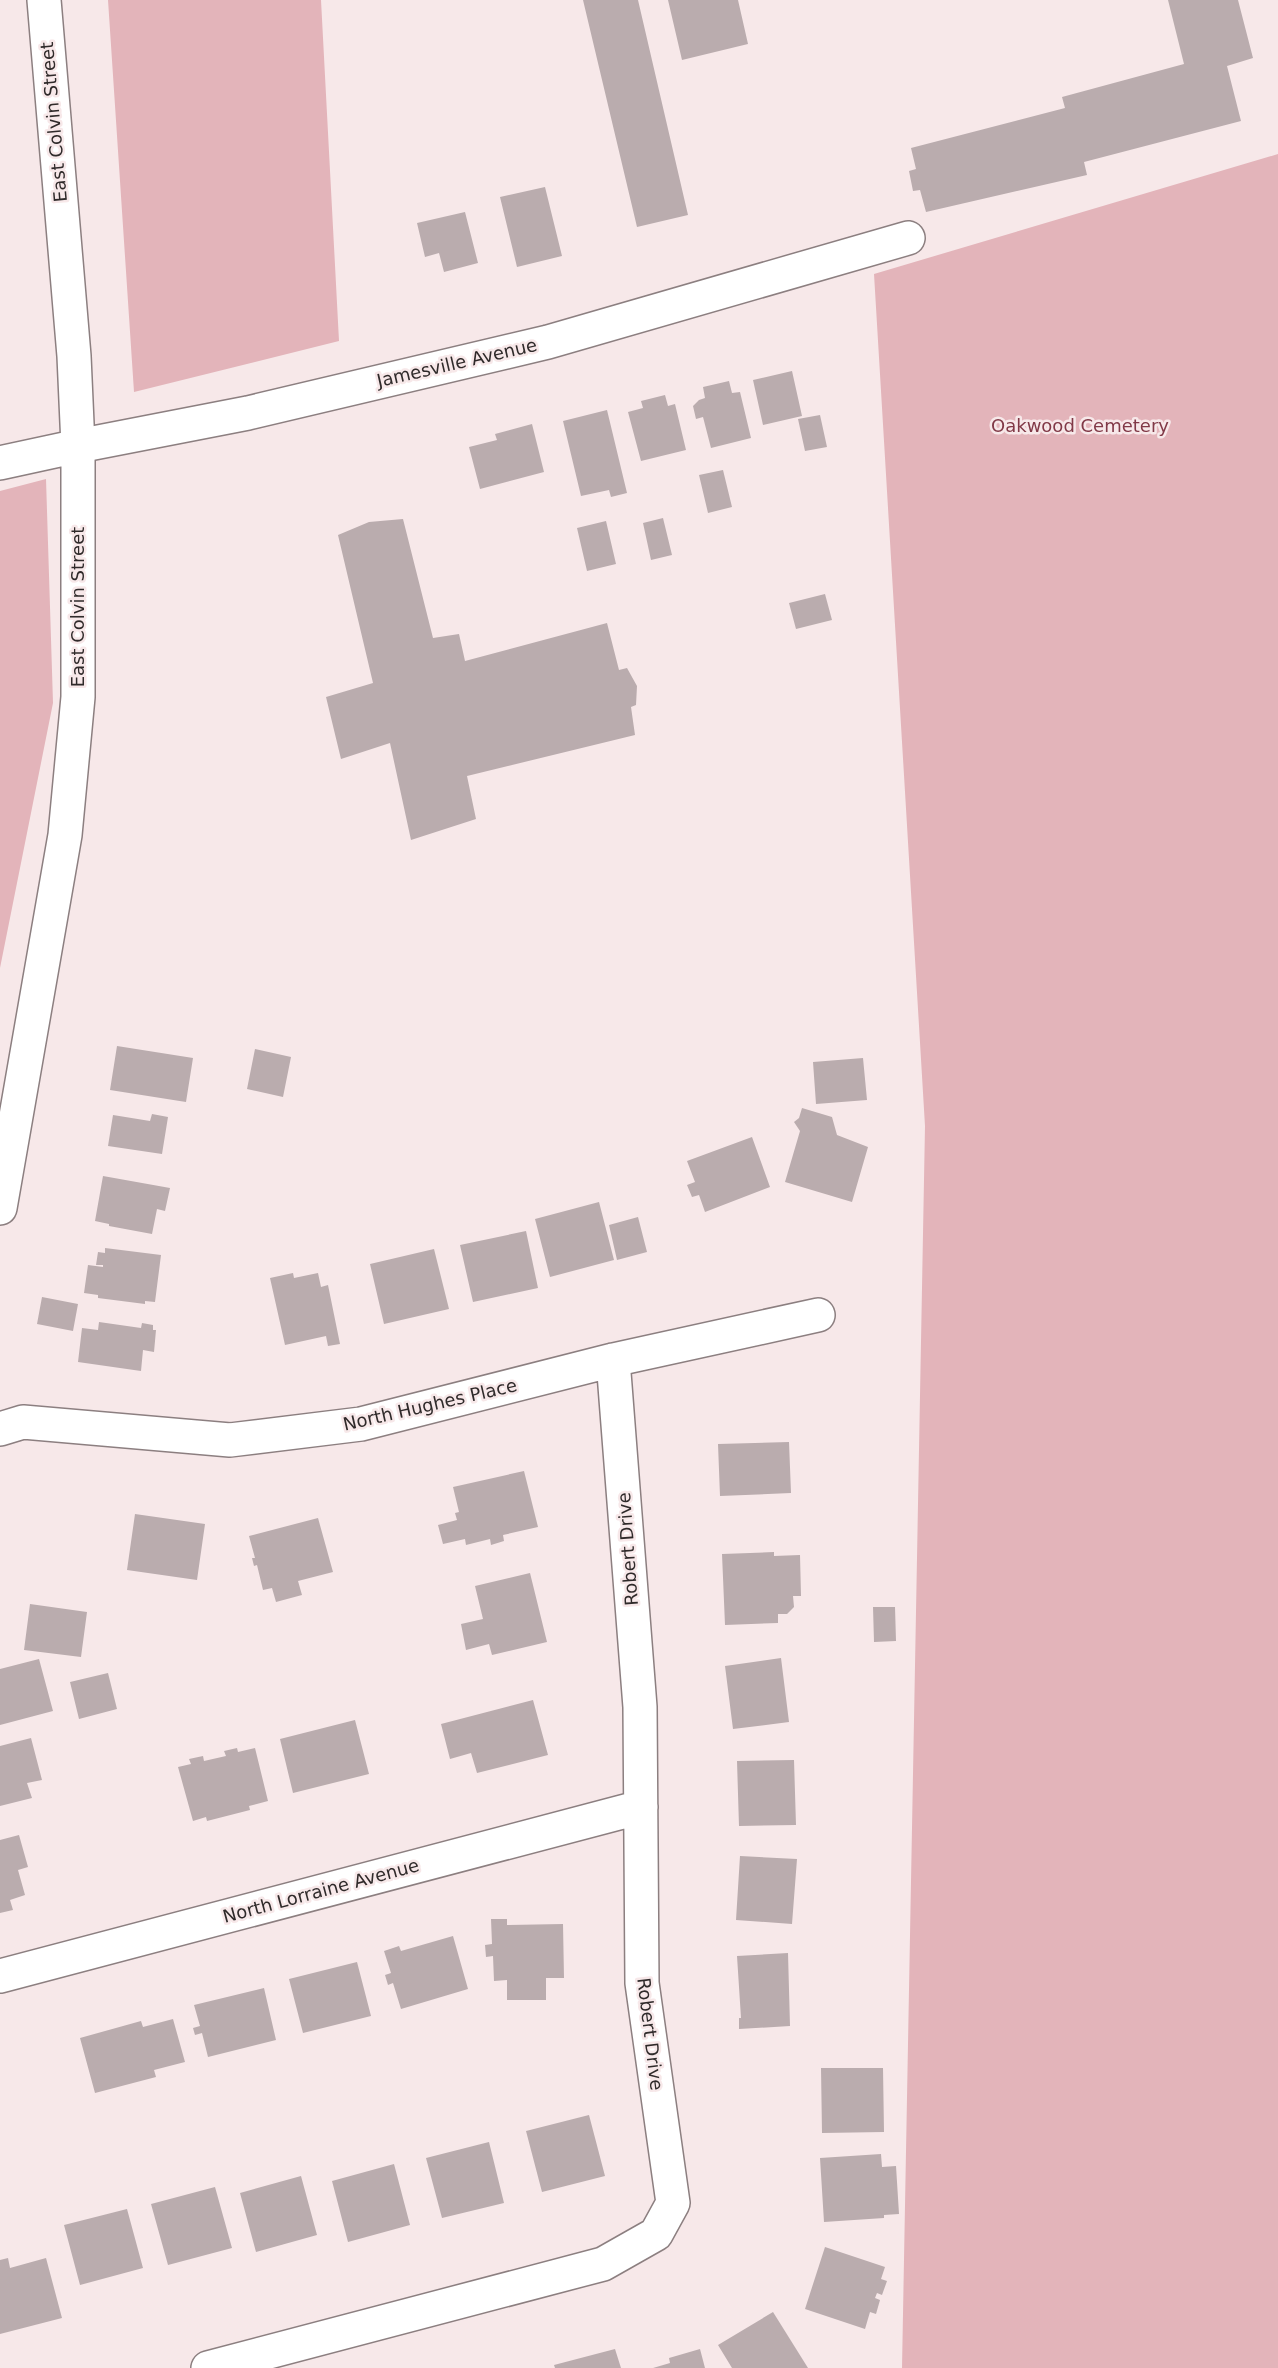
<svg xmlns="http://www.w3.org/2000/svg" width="1278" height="2368" font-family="'DejaVu Sans',sans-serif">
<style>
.green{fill:#e3b4ba}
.building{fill:#baacae}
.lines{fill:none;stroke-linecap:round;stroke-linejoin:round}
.minor-casing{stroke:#8c7f80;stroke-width:36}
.tertiary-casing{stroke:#8c7f80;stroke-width:36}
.minor{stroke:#fff;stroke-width:33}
.tertiary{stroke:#fff;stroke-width:33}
.labels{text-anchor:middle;stroke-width:5;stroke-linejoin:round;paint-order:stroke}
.street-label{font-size:18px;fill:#2f2a2a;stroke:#f7e8e9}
.park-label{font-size:18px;fill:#813947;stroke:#f7e8e9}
</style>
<rect width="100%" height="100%" fill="#f7e8e9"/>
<path class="green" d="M 108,0 L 321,0 L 339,341 L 134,392 Z
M 1278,154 L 1278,2368 L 902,2368 L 925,1126 L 874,274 Z
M 46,479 L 53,703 L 0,968 L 0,491 Z"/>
<path class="building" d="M 583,0 L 638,0 L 688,215 L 637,227 Z
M 668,0 L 738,0 L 748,44 L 682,60 Z
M 1168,0 L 1238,0 L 1253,58 L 1227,66 L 1241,121 L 1084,162 L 1087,175 L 926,212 L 920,190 L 913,191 L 909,171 L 916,169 L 911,148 L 1065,108 L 1062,97 L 1184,64 Z
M 545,187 L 562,256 L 517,267 L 500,197 Z
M 465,212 L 478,263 L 444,272 L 439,253 L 425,257 L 417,223 Z
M 792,371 L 802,416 L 763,425 L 753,380 Z
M 729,381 L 732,393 L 740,392 L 751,438 L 711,448 L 703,417 L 696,419 L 693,406 L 699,400 L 705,398 L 703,387 Z
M 665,395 L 668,406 L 675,404 L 686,450 L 641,461 L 628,412 L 643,408 L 641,401 Z
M 607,410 L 627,493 L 611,497 L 609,490 L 581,496 L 563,421 Z
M 820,415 L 827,447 L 805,451 L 798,419 Z
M 532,424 L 544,472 L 480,489 L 469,447 L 497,440 L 495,434 Z
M 723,470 L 732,507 L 708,513 L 699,475 Z
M 663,518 L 672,555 L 651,560 L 643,523 Z
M 403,519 L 433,638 L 459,634 L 465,661 L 607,623 L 619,670 L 627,668 L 637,686 L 636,705 L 631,707 L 635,735 L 467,776 L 476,819 L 411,840 L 390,743 L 341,759 L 326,697 L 373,683 L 338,535 L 369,522 Z
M 606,521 L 616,564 L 587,571 L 577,528 Z
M 825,594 L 832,620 L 796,629 L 789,603 Z
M 117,1046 L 193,1058 L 186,1102 L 110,1090 Z
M 255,1049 L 291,1057 L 283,1097 L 247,1089 Z
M 863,1058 L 867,1100 L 816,1104 L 813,1062 Z
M 802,1108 L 832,1117 L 837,1135 L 868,1147 L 852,1202 L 785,1182 L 800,1131 L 794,1122 L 799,1118 Z
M 152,1114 L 168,1117 L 162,1154 L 108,1146 L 113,1115 L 150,1121 Z
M 752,1137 L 770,1187 L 705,1212 L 699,1195 L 692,1197 L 687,1185 L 695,1182 L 687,1161 Z
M 103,1176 L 170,1188 L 165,1211 L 157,1209 L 152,1234 L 109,1226 L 109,1224 L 95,1221 Z
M 599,1202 L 614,1260 L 550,1277 L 535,1219 Z
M 638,1217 L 647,1252 L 617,1260 L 609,1225 Z
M 526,1231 L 538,1288 L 473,1302 L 460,1245 Z
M 105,1248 L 161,1255 L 155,1302 L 145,1301 L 145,1304 L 98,1298 L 98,1295 L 84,1293 L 88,1265 L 103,1267 L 103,1265 L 96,1265 L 98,1252 L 105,1253 Z
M 434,1249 L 449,1309 L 384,1324 L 370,1264 Z
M 293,1273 L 294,1278 L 318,1273 L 321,1287 L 328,1285 L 340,1344 L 328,1346 L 326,1336 L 285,1345 L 270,1278 Z
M 42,1297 L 78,1304 L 73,1331 L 37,1324 Z
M 99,1322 L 141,1328 L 142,1323 L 153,1325 L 153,1330 L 156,1330 L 154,1352 L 143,1350 L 141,1371 L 78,1362 L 82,1328 L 98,1330 Z
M 789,1442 L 791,1493 L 720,1496 L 718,1444 Z
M 524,1471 L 538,1527 L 503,1535 L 504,1541 L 491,1545 L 490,1539 L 466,1545 L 465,1539 L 443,1544 L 438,1525 L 457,1520 L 455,1513 L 459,1512 L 453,1487 Z
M 135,1514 L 205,1524 L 197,1580 L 127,1570 Z
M 318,1518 L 333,1572 L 298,1581 L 302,1595 L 276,1602 L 272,1588 L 263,1590 L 257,1565 L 254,1566 L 252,1558 L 255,1558 L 249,1536 Z
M 774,1552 L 774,1556 L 800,1555 L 801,1596 L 793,1596 L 794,1607 L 787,1614 L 778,1614 L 778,1623 L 725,1625 L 722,1554 Z
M 530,1573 L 547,1642 L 492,1655 L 489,1644 L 466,1650 L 461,1624 L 483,1619 L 475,1586 Z
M 30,1604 L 87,1612 L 81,1657 L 24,1650 Z
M 873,1607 L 895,1607 L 896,1641 L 874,1642 Z
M 781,1658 L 789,1722 L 733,1729 L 725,1666 Z
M 39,1659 L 53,1711 L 0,1725 L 0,1669 Z
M 108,1673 L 117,1709 L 79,1719 L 70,1682 Z
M 533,1700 L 548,1755 L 477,1773 L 471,1753 L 450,1759 L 441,1724 Z
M 355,1720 L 369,1774 L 293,1793 L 280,1739 Z
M 31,1738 L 42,1780 L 27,1783 L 32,1798 L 0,1806 L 0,1746 Z
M 237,1748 L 238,1752 L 255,1748 L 268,1801 L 249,1806 L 250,1810 L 207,1821 L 206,1817 L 193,1821 L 178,1767 L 191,1764 L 189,1759 L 203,1756 L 204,1761 L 226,1756 L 224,1751 Z
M 794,1760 L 796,1825 L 739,1826 L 737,1761 Z
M 19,1835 L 28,1867 L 18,1870 L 25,1895 L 10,1900 L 13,1910 L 0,1913 L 0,1840 Z
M 740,1856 L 797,1859 L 792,1924 L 736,1920 Z
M 491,1919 L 507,1919 L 507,1925 L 563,1924 L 564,1978 L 546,1978 L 546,2000 L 507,2000 L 507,1980 L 494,1981 L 493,1956 L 486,1957 L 485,1945 L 492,1944 Z
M 453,1936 L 468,1989 L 401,2009 L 393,1983 L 388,1985 L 385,1975 L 391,1973 L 384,1951 L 399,1946 L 401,1951 Z
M 788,1953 L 790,2026 L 739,2029 L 739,2018 L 741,2018 L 737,1956 Z
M 357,1962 L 371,2016 L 303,2033 L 289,1979 Z
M 264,1988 L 276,2040 L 208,2057 L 202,2033 L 195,2035 L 193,2028 L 200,2026 L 194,2005 Z
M 173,2019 L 185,2062 L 154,2070 L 156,2077 L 95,2093 L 80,2038 L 141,2021 L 143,2027 Z
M 821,2068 L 883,2068 L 884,2132 L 822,2133 Z
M 589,2115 L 605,2176 L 542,2192 L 526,2131 Z
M 489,2142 L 504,2203 L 442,2218 L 426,2158 Z
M 881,2154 L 882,2167 L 896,2166 L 899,2214 L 884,2215 L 884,2218 L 824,2222 L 820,2158 Z
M 394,2164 L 410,2225 L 348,2242 L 332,2181 Z
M 301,2176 L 317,2235 L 256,2252 L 240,2193 Z
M 215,2187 L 232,2248 L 168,2265 L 151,2204 Z
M 127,2209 L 143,2268 L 80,2285 L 64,2225 Z
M 825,2247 L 885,2267 L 881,2279 L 887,2281 L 882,2295 L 877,2293 L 875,2298 L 880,2300 L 876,2314 L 870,2312 L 865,2329 L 805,2309 Z
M 8,2258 L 10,2268 L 46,2258 L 62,2318 L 0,2334 L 0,2260 Z
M 773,2312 L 808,2368 L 732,2368 L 718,2345 Z
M 615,2349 L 621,2368 L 555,2368 L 554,2365 Z
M 700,2349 L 705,2368 L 653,2368 L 670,2363 L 669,2358 Z"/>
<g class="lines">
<defs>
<path id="minor" d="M 78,446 L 248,413 L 548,342 L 908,238
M 0,1429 L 23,1422 L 230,1440 L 361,1424 L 613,1360 L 818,1315
M 0,1976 L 641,1807
M 208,2368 L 603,2264 L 656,2234 L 673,2203 L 642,1983 L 640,1707 L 613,1360"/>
<path id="tertiary" d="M 0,463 L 78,446
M 0,1208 L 65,835 L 78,697 L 78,446 L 74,356 L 44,0"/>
</defs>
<use href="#minor" class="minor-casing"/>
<use href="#tertiary" class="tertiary-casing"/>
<use href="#minor" class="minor"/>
<use href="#tertiary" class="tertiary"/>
</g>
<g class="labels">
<g class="street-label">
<text transform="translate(54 122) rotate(-95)" y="6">East Colvin Street</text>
<text transform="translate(457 363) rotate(-13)" y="6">Jamesville Avenue</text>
<text transform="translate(78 607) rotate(-90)" y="6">East Colvin Street</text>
<text transform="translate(430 1405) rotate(-13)" y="6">North Hughes Place</text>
<text transform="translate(628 1549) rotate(-94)" y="6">Robert Drive</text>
<text transform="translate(321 1891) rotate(-15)" y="6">North Lorraine Avenue</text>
<text transform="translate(650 2034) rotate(83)" y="6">Robert Drive</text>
</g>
<g class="park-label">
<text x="1080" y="432">Oakwood Cemetery</text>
</g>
</g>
</svg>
